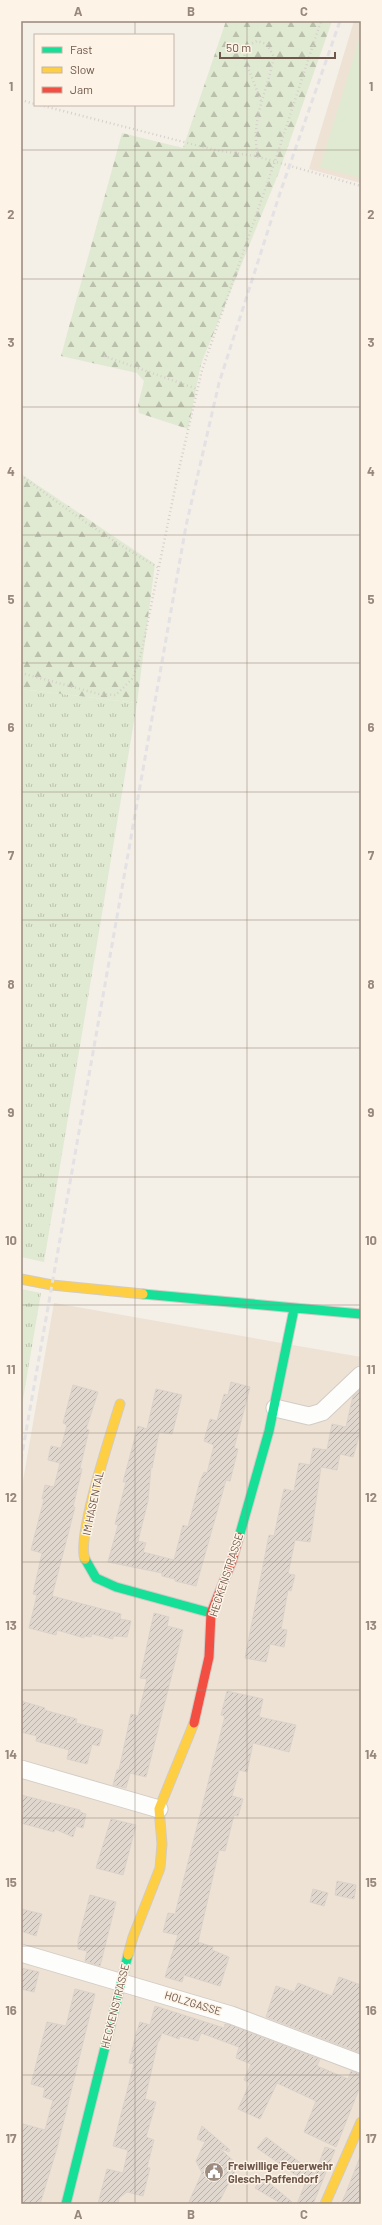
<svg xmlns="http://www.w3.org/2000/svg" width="382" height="2225" font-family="Barlow,sans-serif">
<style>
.residential{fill:#ede2d4}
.grass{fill:url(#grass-tufts)}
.forest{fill:url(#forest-firs)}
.pitch{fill:#e0ead2}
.building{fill:url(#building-hatch);stroke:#dcd2ca}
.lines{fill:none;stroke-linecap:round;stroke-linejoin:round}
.street-casing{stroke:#d3ccc5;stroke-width:19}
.fast-casing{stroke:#d2cbc4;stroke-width:11}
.slow-casing{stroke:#d2cbc4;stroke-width:11}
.jam-casing{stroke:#d2cbc4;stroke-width:11}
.path{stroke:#d5cfca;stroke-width:2.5;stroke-dasharray:1 3;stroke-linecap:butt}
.street{stroke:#fdfdfb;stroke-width:17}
.fast{stroke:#16e098;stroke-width:9}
.slow{stroke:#ffcf43;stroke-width:9}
.jam{stroke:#f24e42;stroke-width:9}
.rail{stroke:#e3e1e3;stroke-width:3;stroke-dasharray:6 4;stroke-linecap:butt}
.grid{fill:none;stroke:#98877c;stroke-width:1;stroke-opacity:0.55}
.labels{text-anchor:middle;stroke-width:3;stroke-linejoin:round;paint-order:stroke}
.street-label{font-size:11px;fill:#6e574a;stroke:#fdf4e7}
.poi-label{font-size:11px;font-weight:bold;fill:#6e574a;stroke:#fdf4e7;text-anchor:start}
.neatline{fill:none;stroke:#98877c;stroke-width:1.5}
.grid-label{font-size:13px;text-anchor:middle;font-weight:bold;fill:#98877c}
</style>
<defs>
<pattern id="grass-tufts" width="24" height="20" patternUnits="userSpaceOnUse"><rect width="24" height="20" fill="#e0ead2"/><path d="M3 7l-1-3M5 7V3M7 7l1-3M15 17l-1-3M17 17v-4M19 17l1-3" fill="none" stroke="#bac0ac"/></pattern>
<pattern id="forest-firs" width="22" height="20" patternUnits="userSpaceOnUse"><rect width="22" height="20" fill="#e0ead2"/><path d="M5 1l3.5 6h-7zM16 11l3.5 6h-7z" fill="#bac0ac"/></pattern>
<pattern id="building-hatch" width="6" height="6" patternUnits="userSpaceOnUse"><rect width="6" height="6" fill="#e0d7cf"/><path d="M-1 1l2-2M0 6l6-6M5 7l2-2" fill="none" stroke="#bab1aa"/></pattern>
</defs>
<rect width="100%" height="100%" fill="#f4efe7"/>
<path class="residential" d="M 354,21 L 361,21 L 361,183 L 309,169 Z
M 54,1303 L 361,1357 L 361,2204 L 21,2204 L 21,1492 Z"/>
<path class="grass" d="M 21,689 L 137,703 L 44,1262 L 21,1257 Z
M 21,1289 L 41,1293 L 21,1411 Z"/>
<path class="forest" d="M 226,21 L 332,21 L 279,172 L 201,364 L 188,429 L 139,413 L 138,405 L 144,381 L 137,373 L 61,356 L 122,133 L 183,148 Z
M 21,474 L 155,564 L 137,703 L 21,689 Z"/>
<path class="pitch" d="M 361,34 L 361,178 L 320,167 Z"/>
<path class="building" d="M 231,1382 L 250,1387 L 234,1448 L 238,1449 L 230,1481 L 226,1480 L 196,1586 L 175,1581 L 175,1579 L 162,1576 L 162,1573 L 108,1562 L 118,1525 L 115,1524 L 126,1482 L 123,1482 L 138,1426 L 147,1429 L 156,1389 L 182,1395 L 172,1434 L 159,1432 L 152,1468 L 151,1467 L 148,1501 L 138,1541 L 146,1543 L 143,1552 L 174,1560 L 183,1525 L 188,1527 L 200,1481 L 204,1472 L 207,1473 L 214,1445 L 204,1441 L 210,1419 L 217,1421 L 224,1394 L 228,1395 Z
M 73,1385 L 98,1392 L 86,1429 L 89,1430 L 80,1468 L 82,1469 L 73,1507 L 75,1507 L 52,1596 L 121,1614 L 120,1619 L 131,1621 L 127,1637 L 113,1636 L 113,1639 L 92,1634 L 91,1637 L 84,1636 L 84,1638 L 57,1630 L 56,1635 L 29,1628 L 37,1595 L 33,1594 L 42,1553 L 31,1550 L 44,1499 L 42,1499 L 45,1485 L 54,1487 L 60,1463 L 48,1460 L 51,1446 L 61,1448 L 67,1425 L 63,1423 Z
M 361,1389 L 361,1429 L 353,1457 L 340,1454 L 337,1470 L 321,1467 L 310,1542 L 295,1540 L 288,1574 L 295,1575 L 291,1591 L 288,1590 L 281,1629 L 287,1630 L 284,1647 L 270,1644 L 266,1662 L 245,1658 L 269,1535 L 274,1536 L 284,1489 L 294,1491 L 299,1463 L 310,1465 L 313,1448 L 327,1450 L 332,1424 L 346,1427 L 353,1396 Z
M 154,1613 L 169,1617 L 167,1626 L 183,1630 L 146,1777 L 130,1773 L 126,1788 L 113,1785 L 117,1770 L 119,1770 L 131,1714 L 138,1716 L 147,1679 L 140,1678 Z
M 227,1691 L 263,1699 L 259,1717 L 296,1725 L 289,1752 L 253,1743 L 247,1772 L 239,1770 L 232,1796 L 243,1799 L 238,1816 L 234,1815 L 225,1851 L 219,1850 L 198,1942 L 213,1947 L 212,1950 L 229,1957 L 220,1986 L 184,1975 L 182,1982 L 165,1977 L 178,1935 L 163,1932 L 168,1913 L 175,1914 L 225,1716 L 221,1715 Z
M 21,1701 L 45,1708 L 44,1710 L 77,1719 L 76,1723 L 103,1730 L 99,1746 L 92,1744 L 87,1764 L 67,1759 L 69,1750 L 36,1741 L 37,1736 L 21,1732 Z
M 21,1795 L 80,1810 L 80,1812 L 86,1814 L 83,1828 L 76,1826 L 73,1837 L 55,1829 L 54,1832 L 21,1823 L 24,1808 L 21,1808 Z
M 111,1819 L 136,1825 L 123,1875 L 96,1868 Z
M 337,1881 L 356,1885 L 354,1899 L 335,1895 Z
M 313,1889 L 328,1893 L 324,1906 L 310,1902 Z
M 90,1895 L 116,1902 L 100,1966 L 85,1961 L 87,1951 L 78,1949 L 78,1941 Z
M 21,1909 L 42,1914 L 36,1936 L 21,1931 Z
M 21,1968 L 39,1972 L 34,1992 L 21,1989 Z
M 339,1977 L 361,1985 L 361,2053 L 266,2017 L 276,1986 L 294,1992 L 298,1983 L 332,1996 Z
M 75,1989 L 95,1994 L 57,2148 L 40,2204 L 21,2204 L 21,2133 L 23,2124 L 45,2130 L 53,2100 L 43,2097 L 45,2088 L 31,2084 L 47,2022 L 66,2026 Z
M 155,2006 L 224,2028 L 225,2024 L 228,2024 L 320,2059 L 317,2066 L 348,2079 L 351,2071 L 361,2074 L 361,2084 L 336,2147 L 304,2132 L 316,2101 L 277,2083 L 260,2119 L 238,2109 L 250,2083 L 244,2080 L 251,2064 L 236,2058 L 239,2047 L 201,2033 L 198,2041 L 180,2036 L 179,2039 L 162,2033 L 159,2041 L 158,2041 L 145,2099 L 156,2102 L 146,2137 L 154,2140 L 147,2167 L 150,2168 L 143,2196 L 127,2192 L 119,2198 L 118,2204 L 98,2204 L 107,2169 L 123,2173 L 128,2150 L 113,2146 L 134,2064 L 129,2063 L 136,2034 L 140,2022 L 150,2025 Z
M 202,2126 L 230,2150 L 229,2152 L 219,2148 L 238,2165 L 218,2204 L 188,2204 L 202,2173 L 196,2161 L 205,2142 L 197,2139 Z
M 266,2137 L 315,2174 L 325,2147 L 335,2150 L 313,2204 L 297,2204 L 306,2182 L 257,2148 Z
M 360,2157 L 361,2204 L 341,2204 L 346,2193 Z
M 262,2177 L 292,2202 L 291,2204 L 282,2204 L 255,2188 Z"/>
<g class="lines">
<defs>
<path id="street" d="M 275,1408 L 309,1416 L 322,1412 L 361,1375
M 21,1769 L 159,1809
M 21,1953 L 231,2015 L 361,2064"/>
<path id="fast" d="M 143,1294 L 361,1314
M 239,1537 L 269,1431 L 294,1309
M 85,1559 L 96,1578 L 116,1587 L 211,1613
M 66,2204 L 128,1955"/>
<path id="slow" d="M 21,1279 L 52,1285 L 143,1294
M 85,1559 C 76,1538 112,1430 120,1404
M 128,1955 L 133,1937 L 160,1868 L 162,1844 L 159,1809 L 194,1723
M 325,2204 L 361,2122"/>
<path id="jam" d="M 194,1723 L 209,1657 L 211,1613 L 232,1561 L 239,1537"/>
</defs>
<use href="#street" class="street-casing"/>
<use href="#fast" class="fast-casing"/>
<use href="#slow" class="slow-casing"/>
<use href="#jam" class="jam-casing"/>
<path class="path" d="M 21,100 L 35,104
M 40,105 L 215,150 L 255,156 L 361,186
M 258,157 C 250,119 267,93 274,57 L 267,44 L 257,41 L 247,46 L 244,57 L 261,101
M 104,356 L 197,389
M 21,475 C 65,509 110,540 159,568
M 21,673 L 99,694 L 116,695 L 133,678 L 142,650 L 179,469 L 202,370 L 275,161 L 321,21"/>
<use href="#street" class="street"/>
<use href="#fast" class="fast"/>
<use href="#slow" class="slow"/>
<use href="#jam" class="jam"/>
<path class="rail" d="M 21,1460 L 186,526 L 219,383 L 280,193 L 340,21"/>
</g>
<path class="grid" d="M 135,21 L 135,35M 247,21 L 247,2204M 135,105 L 135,2204M 21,150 L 361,150M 21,279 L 361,279M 21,407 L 361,407M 21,535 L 361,535M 21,663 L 361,663M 21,792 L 361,792M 21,920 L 361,920M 21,1048 L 361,1048M 21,1177 L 361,1177M 21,1305 L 361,1305M 21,1433 L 361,1433M 21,1562 L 361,1562M 21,1690 L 361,1690M 21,1818 L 361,1818M 21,1946 L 361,1946M 21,2075 L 361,2075"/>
<defs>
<symbol id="civic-disc" viewBox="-11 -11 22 22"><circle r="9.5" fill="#9d8c81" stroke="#fdf4e7"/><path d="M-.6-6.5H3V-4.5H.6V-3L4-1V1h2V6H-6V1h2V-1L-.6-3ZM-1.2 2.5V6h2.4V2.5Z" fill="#fff"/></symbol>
</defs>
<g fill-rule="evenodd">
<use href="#civic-disc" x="203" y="2161" width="22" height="22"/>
</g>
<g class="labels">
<g class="street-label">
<text transform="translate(93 1503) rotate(-78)" y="4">IM HASENTAL</text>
<text transform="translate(226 1575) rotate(-72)" y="4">HECKENSTRASSE</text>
<text transform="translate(193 2003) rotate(17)" y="4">HOLZGASSE</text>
<text transform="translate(115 2006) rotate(-76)" y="4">HECKENSTRASSE</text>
</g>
<g class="poi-label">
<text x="228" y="2170">Freiwillige Feuerwehr<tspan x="228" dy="13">Glesch-Paffendorf</tspan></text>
</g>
</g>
<rect width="382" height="2225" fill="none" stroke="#fdf4e7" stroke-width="44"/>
<rect x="34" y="34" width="140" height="72" fill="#fdf4e7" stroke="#c4b5a8"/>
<rect x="42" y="47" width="20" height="6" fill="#16e098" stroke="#c4b5a8"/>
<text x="70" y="54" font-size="12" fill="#6e574a">Fast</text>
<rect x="42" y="67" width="20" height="6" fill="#ffcf43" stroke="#c4b5a8"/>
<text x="70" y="74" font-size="12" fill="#6e574a">Slow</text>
<rect x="42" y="87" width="20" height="6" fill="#f24e42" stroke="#c4b5a8"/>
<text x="70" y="94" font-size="12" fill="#6e574a">Jam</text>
<path d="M220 52v6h115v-6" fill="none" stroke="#6e574a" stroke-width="2"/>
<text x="226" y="52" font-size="12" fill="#6e574a" stroke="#fdf4e7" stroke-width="3" paint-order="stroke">50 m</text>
<rect x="22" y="22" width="338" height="2181" class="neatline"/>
<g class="grid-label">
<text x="78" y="16">A</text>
<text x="191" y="16">B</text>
<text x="304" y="16">C</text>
<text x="11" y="91">1</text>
<text x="371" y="91">1</text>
<text x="11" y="219">2</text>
<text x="371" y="219">2</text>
<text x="11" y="347">3</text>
<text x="371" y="347">3</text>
<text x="11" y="476">4</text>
<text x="371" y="476">4</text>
<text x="11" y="604">5</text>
<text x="371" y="604">5</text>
<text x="11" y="732">6</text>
<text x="371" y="732">6</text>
<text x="11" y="860">7</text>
<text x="371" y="860">7</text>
<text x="11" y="989">8</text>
<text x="371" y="989">8</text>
<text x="11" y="1117">9</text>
<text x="371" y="1117">9</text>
<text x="11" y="1245">10</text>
<text x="371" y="1245">10</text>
<text x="11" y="1374">11</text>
<text x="371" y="1374">11</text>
<text x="11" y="1502">12</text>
<text x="371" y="1502">12</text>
<text x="11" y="1630">13</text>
<text x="371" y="1630">13</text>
<text x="11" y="1759">14</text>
<text x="371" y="1759">14</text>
<text x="11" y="1887">15</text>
<text x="371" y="1887">15</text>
<text x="11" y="2015">16</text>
<text x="371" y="2015">16</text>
<text x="11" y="2143">17</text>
<text x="371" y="2143">17</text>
<text x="78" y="2219">A</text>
<text x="191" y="2219">B</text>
<text x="304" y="2219">C</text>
</g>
</svg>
